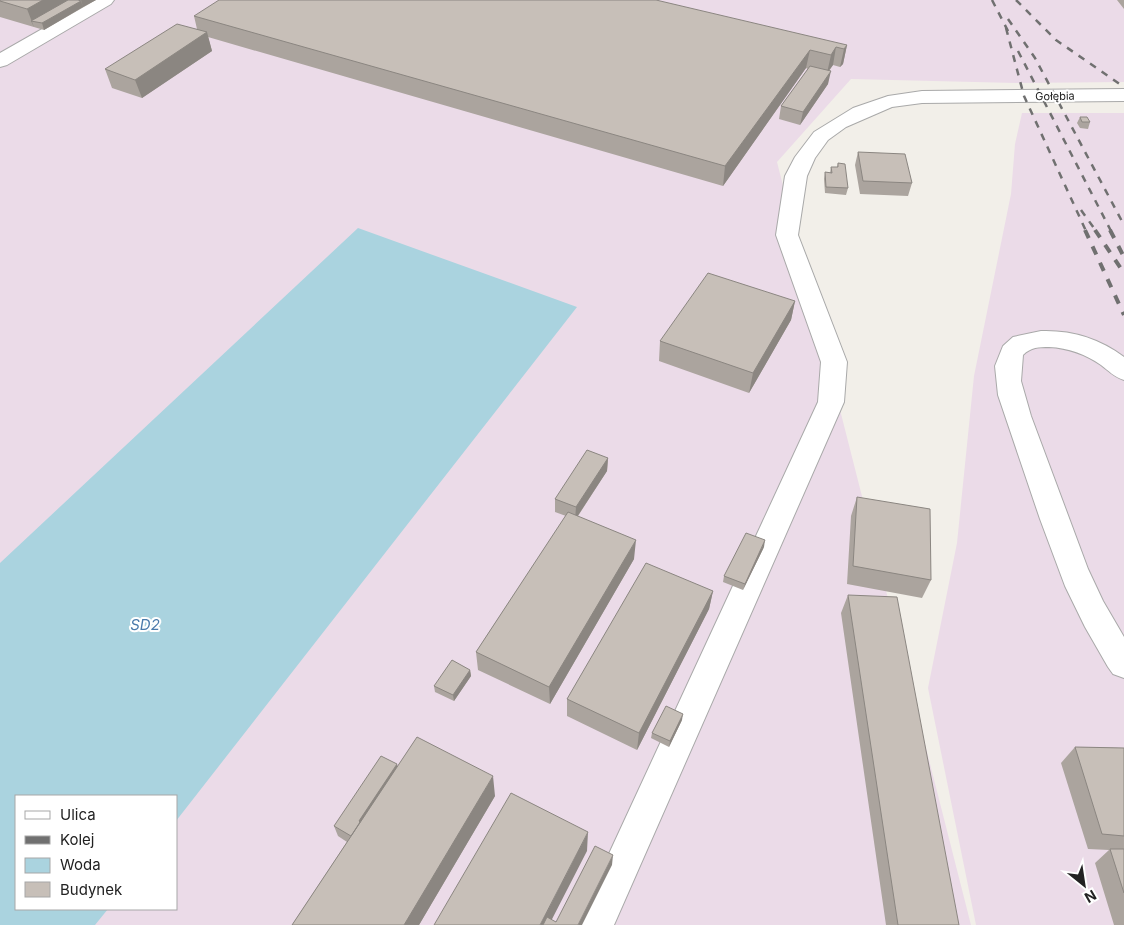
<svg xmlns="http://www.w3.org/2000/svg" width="1124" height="925" font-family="Inter,sans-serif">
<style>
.industrial{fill:#ebdbe8;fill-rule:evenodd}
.water{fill:#aad3df}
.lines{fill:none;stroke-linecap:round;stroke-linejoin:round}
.minor-casing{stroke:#a9a9a9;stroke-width:2}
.minor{fill:#fff;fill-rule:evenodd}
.rail-far1{stroke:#707070;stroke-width:2.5;stroke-dasharray:7 7;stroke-linecap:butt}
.rail{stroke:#707070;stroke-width:4;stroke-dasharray:9 9;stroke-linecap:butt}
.wall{fill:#aba49e}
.shaded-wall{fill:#8b8681}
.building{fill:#c7bfb8;stroke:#8b8681}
.labels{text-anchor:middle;stroke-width:4;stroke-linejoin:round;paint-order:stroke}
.far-street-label{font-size:11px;fill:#222;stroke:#fff}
.water-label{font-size:15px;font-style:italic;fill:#4a7aab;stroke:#fff}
</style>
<rect width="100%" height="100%" fill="#f2efe9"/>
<path class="industrial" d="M 0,0 L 1124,0 L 1124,82 L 1016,83 L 851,79 L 777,162 L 971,925 L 0,925 ZM 16,796 L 176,796 L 176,909 L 16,909 Z
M 1022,113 L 1124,113 L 1124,925 L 976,925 L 928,688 L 957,543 L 974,376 L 1011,194 L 1015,144 Z"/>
<path class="water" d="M 358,228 L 577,307 L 176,821 L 176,796 L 16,796 L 16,909 L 108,909 L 95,925 L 0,925 L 0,563 Z"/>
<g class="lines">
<defs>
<path id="minor" d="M 93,0 L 114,0 L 111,4 L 7,65 L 0,67 L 0,53 Z
M 1124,89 L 1124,101 L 922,103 L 892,107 L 846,127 L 828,140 L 815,158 L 807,176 L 798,235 L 847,362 L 844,402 L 614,925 L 576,925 L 818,402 L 821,362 L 776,235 L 785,176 L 795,157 L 814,132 L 853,108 L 888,96 L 922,91 Z
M 1041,331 C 1071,330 1099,338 1124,357 L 1124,380 C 1114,377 1109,371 1101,365 C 1085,354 1069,348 1049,347 C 1039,347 1031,347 1023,355 L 1021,381 L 1031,416 L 1088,569 L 1103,601 L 1124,637 L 1124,678 L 1113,674 L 1108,667 L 1085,627 L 1065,586 L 1040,519 L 998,395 L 995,366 L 1003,346 L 1013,337 Z"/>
</defs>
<use href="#minor" class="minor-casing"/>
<use href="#minor" class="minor"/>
<path class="rail-far1" d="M 992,0 L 1009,33
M 1016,0 L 1056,40 L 1124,87
M 1008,19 L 1035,58 L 1124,225
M 1006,28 L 1024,96 L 1086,231
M 1018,51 L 1111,231
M 1081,210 L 1096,231"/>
<path class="rail" d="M 1085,230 L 1124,315
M 1095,230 L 1124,273
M 1110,230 L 1124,257"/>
</g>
<path class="wall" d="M 0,0 L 96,0 L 44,30 L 0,17 Z
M 1117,0 L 1124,0 L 1124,9 Z
M 194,16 L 847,45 L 843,64 L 840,67 L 833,65 L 829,71 L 828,84 L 800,125 L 779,119 L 781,106 L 808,69 L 806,68 L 723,186 L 208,37 L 212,51 L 142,98 L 112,88 L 105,69 L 197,29 Z
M 1080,117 L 1090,122 L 1088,129 L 1080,128 L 1077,123 Z
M 858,152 L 912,183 L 908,196 L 860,194 L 855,165 Z
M 838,163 L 848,188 L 846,195 L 825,193 L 824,179 L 825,172 L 830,173 L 831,167 L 837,167 Z
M 795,301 L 791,320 L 749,393 L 659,361 L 660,341 Z
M 608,458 L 607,471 L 578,516 L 634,559 L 550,704 L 478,670 L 476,652 L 566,516 L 555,512 L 555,499 Z
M 857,497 L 931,580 L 922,598 L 847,584 L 851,516 Z
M 764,547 L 743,590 L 723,582 L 724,576 Z
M 713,591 L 709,609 L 637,750 L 567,716 L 567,699 Z
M 848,595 L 959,925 L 886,925 L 841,613 Z
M 470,670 L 471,676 L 454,701 L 435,692 L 434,686 Z
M 682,720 L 669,747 L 651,738 L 652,733 Z
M 1075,747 L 1124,748 L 1124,925 L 1114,925 L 1095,863 L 1109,850 L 1088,849 L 1061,763 Z
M 398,766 L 495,796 L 419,925 L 292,925 L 347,842 L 338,836 L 334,826 Z"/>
<path class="shaded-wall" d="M 43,0 L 72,0 L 31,21 L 34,27 L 27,9 Z
M 81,0 L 96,0 L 83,7 Z
M 81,1 L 83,7 L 44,30 L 42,23 Z
M 207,32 L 212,51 L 142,98 L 135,80 Z
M 847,45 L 843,64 L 840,67 L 844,49 Z
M 836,47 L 833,65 L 827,73 L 831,55 Z
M 810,50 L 806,68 L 723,186 L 725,166 Z
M 831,71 L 828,84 L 800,125 L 803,112 Z
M 795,301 L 791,320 L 749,393 L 753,373 Z
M 608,458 L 607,471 L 575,520 L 576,507 Z
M 636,540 L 634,559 L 550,704 L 549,687 Z
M 765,540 L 764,547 L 743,590 L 745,584 Z
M 713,591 L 709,609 L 637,750 L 639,733 Z
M 470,670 L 471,676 L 454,701 L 453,695 Z
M 683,714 L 682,720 L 669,747 L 670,741 Z
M 397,764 L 400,775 L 363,831 L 359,821 Z
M 493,776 L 495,796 L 419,925 L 404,925 Z
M 588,832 L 587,851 L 549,925 L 540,925 Z
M 613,855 L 612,865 L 582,925 L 578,925 Z"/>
<path class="building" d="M 0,0 L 43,0 L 27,9 L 0,1 Z
M 68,0 L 78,0 L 81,1 L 42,23 L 31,21 Z
M 219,0 L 656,0 L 847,45 L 844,49 L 836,47 L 831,55 L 810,50 L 725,166 L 194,16 Z
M 177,24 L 207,32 L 135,80 L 105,69 Z
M 810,66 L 831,71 L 803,112 L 781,106 Z
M 1080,117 L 1087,117 L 1090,122 L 1082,122 Z
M 858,152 L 905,154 L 912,183 L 863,181 Z
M 838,163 L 845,164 L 848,188 L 826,187 L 825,172 L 832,173 L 831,167 L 838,167 Z
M 708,273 L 795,301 L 753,373 L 660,341 Z
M 587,450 L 608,458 L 576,507 L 555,499 Z
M 857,497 L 930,509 L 931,580 L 853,566 Z
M 568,512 L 636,540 L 549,687 L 476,652 Z
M 746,533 L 765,540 L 745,584 L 724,576 Z
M 646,563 L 713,591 L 639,733 L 567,699 Z
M 848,595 L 897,597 L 959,925 L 898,925 Z
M 452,660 L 470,670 L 453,695 L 434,686 Z
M 666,706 L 683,714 L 670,741 L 652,733 Z
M 417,737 L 493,776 L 404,925 L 292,925 Z
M 1075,747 L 1124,748 L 1124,836 L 1102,834 Z
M 381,756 L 397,764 L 359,821 L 360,822 L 351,836 L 334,826 Z
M 511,793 L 588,832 L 540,925 L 434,925 Z
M 595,846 L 613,855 L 578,925 L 543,925 L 547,917 L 556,922 Z
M 1110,849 L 1124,849 L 1124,893 Z"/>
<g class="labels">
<g class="far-street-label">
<text transform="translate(1055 96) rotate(-1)" y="4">Gołębia</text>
</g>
<g class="water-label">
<text x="145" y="630">SD2</text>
</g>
</g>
<rect x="15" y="795" width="162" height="115" fill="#ffffff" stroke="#a7a7a7"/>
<rect x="25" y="811" width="25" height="8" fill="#ffffff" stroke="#a7a7a7"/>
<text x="60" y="820" font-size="15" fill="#222222">Ulica</text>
<rect x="25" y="836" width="25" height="8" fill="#707070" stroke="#a7a7a7"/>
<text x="60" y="845" font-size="15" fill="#222222">Kolej</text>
<rect x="25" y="858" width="25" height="15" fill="#aad3df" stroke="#a7a7a7"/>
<text x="60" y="870" font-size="15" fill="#222222">Woda</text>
<rect x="25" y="882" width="25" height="15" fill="#c7bfb8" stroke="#a7a7a7"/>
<text x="60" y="895" font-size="15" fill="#222222">Budynek</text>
<g transform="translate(1084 885) rotate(150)" stroke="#ffffff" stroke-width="4" paint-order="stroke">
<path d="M0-4L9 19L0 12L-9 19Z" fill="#222222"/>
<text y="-8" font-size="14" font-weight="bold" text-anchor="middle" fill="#222222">N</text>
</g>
</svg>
